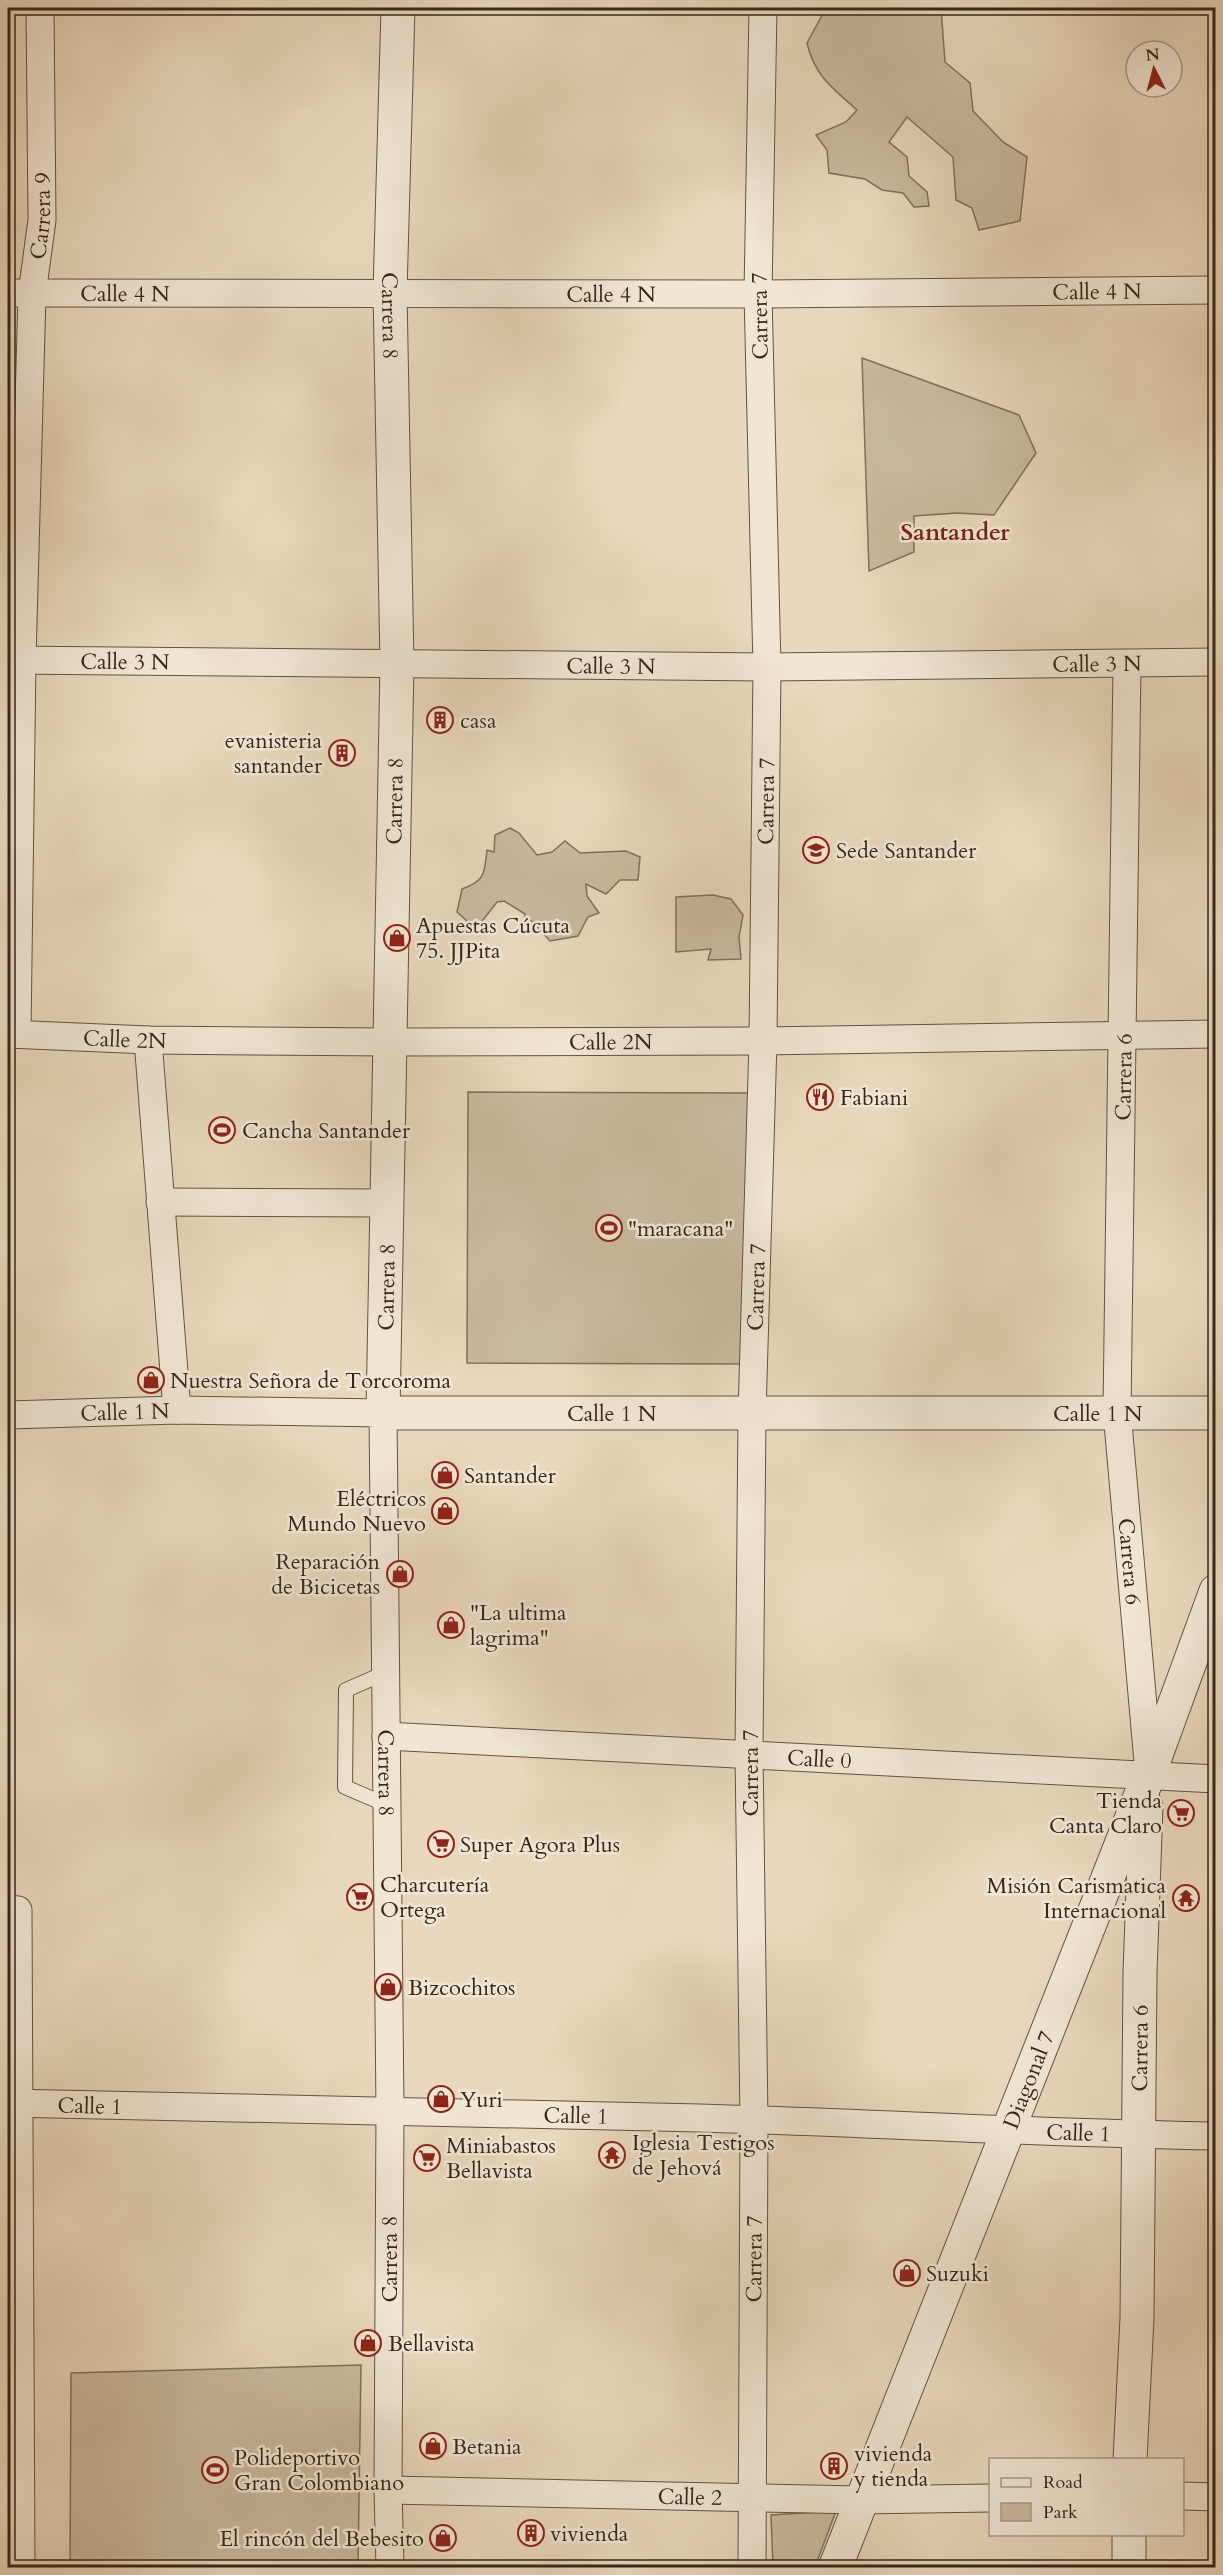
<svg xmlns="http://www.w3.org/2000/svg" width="1223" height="2575" font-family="Cardo,serif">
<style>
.green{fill:#cabaa1;stroke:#80705e;stroke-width:1.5}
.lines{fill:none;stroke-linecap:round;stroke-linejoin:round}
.service-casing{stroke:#625344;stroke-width:16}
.minor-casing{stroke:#625344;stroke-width:29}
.tertiary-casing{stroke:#625344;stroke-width:35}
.service{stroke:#f1e6d4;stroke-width:14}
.minor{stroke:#f1e6d4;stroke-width:27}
.tertiary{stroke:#f1e6d4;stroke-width:33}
.labels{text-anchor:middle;stroke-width:5;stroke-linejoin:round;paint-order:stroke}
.street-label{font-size:22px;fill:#35271b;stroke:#f1e6d4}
.poi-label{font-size:22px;fill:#35271b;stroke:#f1e6d4;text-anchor:start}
.neighbourhood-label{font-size:24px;font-weight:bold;fill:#7a1f14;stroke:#f1e6d4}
</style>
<rect width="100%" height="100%" fill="#e9d8bd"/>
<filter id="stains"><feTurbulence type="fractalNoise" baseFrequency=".00333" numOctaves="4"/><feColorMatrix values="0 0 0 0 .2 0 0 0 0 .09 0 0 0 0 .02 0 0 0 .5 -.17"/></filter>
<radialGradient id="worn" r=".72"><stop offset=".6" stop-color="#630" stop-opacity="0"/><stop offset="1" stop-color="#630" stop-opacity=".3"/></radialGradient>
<path class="green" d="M 826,8 L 941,8 L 945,62 L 970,83 L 973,111 L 1003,142 L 1027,157 L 1020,221 L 979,230 L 972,208 L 956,200 L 953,157 L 907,117 L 889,142 L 907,157 L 909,176 L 927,192 L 929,206 L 914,207 L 903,193 L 882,190 L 865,179 L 829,173 L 827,150 L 816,135 L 846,122 L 857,110 C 833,88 815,77 807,43 Z
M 862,358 L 1019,415 L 1036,453 L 994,515 L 957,513 L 914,516 L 914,552 L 869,571 Z
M 510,828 L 519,833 L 537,855 L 552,852 L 565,841 L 580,853 L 626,851 L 640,857 L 638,880 L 620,880 L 606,894 L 586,884 L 587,896 L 599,913 L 588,917 L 578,936 L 550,941 L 533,922 L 525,919 L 525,914 L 504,901 L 497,902 L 476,929 L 457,912 L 462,889 C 486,880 484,874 487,850 L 494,852 L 495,835 Z
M 713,895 L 731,899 L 743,915 L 739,937 L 741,959 L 708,960 L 711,949 L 676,952 L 676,897 Z
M 468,1092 L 751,1093 L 749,1364 L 467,1363 Z
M 361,2365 L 358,2567 L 70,2567 L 71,2373 Z
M 836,2511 L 815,2567 L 773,2567 L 771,2515 Z"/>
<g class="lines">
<defs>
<path id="service" d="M 385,1673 L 346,1690 L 345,1787 L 387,1805"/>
<g id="minor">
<path id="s1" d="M 8,293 L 758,294 L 1216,290"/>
<path id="s2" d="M 8,660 L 767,667 L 1216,662"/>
<path id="s3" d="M 1127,664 L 1117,1412 L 1149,1773"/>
<path id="s4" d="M 8,1034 L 148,1040 L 390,1042 L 763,1041 L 1216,1034"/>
<path id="s5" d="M 17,1034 L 22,660 L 32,294 L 42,220 L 40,8"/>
<path d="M 148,1040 L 177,1410"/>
<path d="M 160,1202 L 387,1203"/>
<path id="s6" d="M 8,1415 L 177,1410 L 383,1413 L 390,2109 L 388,2490 L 390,2568"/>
<path id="s7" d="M 386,1736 L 1216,1779"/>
<path d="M 8,1909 L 18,1910 L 21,2568"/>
<path id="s8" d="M 8,2103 C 238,2110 469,2112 700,2118 C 872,2123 1043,2133 1216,2136"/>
<path id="s9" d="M 388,2490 L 860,2500 L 990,2498"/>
<path d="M 1182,2496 L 1216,2497"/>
<path id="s10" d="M 752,2568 L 754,2120 L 749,1754 L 752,1414 L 763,1041 L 767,667 L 758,294 L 763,8"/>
</g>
<g id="tertiary">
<path id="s11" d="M 398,8 L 390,292 L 397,664 L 383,1413 L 1216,1413"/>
<path id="s12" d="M 1130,2460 L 1137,2318 L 1140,1973 L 1146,1806"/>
<path d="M 1129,2534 L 1129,2568"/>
<path id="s13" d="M 835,2568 L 1149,1774 L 1216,1591"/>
</g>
</defs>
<use href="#service" class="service-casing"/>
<use href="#minor" class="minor-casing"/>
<use href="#tertiary" class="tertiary-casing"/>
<use href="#service" class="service"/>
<use href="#minor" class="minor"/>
<use href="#tertiary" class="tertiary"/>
</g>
<defs>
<symbol id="building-ring" viewBox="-11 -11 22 22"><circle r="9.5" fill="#f1e6d4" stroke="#8f2418" stroke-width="1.5"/><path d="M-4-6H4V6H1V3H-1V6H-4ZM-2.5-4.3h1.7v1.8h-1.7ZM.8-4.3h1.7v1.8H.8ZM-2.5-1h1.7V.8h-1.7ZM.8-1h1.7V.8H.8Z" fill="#8f2418"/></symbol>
<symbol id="school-ring" viewBox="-11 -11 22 22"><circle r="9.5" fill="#f1e6d4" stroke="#8f2418" stroke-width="1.5"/><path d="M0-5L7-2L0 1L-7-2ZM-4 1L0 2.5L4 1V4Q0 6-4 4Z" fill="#8f2418"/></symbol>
<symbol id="shop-ring" viewBox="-11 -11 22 22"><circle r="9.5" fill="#f1e6d4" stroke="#8f2418" stroke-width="1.5"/><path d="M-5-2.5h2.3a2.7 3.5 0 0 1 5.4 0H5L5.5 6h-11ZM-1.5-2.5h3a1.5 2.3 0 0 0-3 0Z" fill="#8f2418"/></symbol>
<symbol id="restaurant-ring" viewBox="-11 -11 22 22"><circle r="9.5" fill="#f1e6d4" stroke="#8f2418" stroke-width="1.5"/><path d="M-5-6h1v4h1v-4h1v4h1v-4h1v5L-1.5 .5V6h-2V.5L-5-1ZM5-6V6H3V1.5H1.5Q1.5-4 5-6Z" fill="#8f2418"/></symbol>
<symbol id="stadium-ring" viewBox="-11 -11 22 22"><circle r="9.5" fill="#f1e6d4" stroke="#8f2418" stroke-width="1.5"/><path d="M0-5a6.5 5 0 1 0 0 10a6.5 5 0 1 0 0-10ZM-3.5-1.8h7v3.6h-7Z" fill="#8f2418"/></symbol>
<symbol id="supermarket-ring" viewBox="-11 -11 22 22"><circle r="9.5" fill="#f1e6d4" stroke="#8f2418" stroke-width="1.5"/><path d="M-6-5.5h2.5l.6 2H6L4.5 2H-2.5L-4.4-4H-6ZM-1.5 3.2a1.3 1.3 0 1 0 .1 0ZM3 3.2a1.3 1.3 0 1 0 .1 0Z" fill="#8f2418"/></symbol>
<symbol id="temple-ring" viewBox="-11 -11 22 22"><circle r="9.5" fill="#f1e6d4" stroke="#8f2418" stroke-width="1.5"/><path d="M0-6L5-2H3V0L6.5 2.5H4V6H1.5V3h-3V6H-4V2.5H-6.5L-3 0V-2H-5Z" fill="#8f2418"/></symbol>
</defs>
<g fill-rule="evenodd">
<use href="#building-ring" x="425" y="705" width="30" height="30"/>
<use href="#building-ring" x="327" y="738" width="30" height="30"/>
<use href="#school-ring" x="801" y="835" width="30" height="30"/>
<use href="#shop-ring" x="382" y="923" width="30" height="30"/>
<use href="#restaurant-ring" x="805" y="1082" width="30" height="30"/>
<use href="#stadium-ring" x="207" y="1115" width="30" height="30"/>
<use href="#stadium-ring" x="594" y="1213" width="30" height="30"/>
<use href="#shop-ring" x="136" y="1365" width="30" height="30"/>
<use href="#shop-ring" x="430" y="1460" width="30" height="30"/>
<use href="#shop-ring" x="430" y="1496" width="30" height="30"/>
<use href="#shop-ring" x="385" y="1559" width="30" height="30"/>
<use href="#shop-ring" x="436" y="1610" width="30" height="30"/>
<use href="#supermarket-ring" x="1166" y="1798" width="30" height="30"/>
<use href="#supermarket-ring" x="426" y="1829" width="30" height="30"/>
<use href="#supermarket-ring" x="345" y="1882" width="30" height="30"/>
<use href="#temple-ring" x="1171" y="1883" width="30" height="30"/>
<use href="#shop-ring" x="373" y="1972" width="30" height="30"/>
<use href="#shop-ring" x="426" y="2084" width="30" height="30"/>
<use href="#temple-ring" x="597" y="2140" width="30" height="30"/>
<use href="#supermarket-ring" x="412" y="2143" width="30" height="30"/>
<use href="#shop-ring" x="892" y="2258" width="30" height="30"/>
<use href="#shop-ring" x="353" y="2328" width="30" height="30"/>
<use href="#shop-ring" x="418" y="2431" width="30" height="30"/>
<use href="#building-ring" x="819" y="2451" width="30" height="30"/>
<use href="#stadium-ring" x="200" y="2455" width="30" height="30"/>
<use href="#building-ring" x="516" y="2518" width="30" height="30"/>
<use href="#shop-ring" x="428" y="2523" width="30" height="30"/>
</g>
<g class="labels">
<g class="street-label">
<text dy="8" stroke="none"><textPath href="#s5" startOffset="819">Carrera 9</textPath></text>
<text dy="8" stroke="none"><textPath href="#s1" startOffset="1089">Calle 4 N</textPath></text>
<text dy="8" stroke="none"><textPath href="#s1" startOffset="117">Calle 4 N</textPath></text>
<text dy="8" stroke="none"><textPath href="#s1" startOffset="603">Calle 4 N</textPath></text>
<text dy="8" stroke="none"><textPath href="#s11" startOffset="308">Carrera 8</textPath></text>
<text transform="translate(759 316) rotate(-91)" y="8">Carrera 7</text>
<text dy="8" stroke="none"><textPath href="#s2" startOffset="117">Calle 3 N</textPath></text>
<text dy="8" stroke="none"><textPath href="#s2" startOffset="1089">Calle 3 N</textPath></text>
<text dy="8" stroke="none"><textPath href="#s2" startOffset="603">Calle 3 N</textPath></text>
<text transform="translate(394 801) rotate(-89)" y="8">Carrera 8</text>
<text dy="8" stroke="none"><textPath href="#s10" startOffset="1767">Carrera 7</textPath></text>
<text dy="8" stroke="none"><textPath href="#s4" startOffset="117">Calle 2N</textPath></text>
<text dy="8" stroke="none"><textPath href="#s4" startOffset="603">Calle 2N</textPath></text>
<text transform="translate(1123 1077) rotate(-89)" y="8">Carrera 6</text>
<text transform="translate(386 1287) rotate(-89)" y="8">Carrera 8</text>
<text dy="8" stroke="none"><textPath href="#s10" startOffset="1281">Carrera 7</textPath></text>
<text dy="8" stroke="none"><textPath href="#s6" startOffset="117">Calle 1 N</textPath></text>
<text dy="8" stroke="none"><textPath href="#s11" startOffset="2120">Calle 1 N</textPath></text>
<text dy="8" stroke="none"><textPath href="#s11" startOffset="1634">Calle 1 N</textPath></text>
<text dy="8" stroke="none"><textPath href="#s3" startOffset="898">Carrera 6</textPath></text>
<text dy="8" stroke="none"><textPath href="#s7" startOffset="434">Calle 0</textPath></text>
<text dy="8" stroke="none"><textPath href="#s6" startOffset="735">Carrera 8</textPath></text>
<text transform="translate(750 1773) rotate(-90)" y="8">Carrera 7</text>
<text dy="8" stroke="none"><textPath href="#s12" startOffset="412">Carrera 6</textPath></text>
<text dy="8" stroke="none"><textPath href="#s13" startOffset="525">Diagonal 7</textPath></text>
<text dy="8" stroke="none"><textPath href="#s8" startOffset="82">Calle 1</textPath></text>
<text dy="8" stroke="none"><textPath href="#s8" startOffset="568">Calle 1</textPath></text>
<text dy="8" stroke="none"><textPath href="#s8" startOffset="1071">Calle 1</textPath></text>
<text transform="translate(389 2259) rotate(-90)" y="8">Carrera 8</text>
<text dy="8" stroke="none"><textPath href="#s10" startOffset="309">Carrera 7</textPath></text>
<text dy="8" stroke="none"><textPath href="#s9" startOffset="302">Calle 2</textPath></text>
</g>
<g class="poi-label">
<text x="460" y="728">casa</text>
<text x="322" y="748" text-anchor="end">evanisteria<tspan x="322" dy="25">santander</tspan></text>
<text x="836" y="858">Sede Santander</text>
<text x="416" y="933">Apuestas Cúcuta<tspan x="416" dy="25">75. JJPita</tspan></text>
<text x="840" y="1105">Fabiani</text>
<text x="242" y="1138">Cancha Santander</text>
<text x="628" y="1236">"maracana"</text>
<text x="170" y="1388">Nuestra Señora de Torcoroma</text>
<text x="464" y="1483">Santander</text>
<text x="426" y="1506" text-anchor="end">Eléctricos<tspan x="426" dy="25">Mundo Nuevo</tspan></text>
<text x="380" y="1569" text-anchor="end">Reparación<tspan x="380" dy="25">de Bicicetas</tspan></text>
<text x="470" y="1620">"La ultima<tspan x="470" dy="25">lagrima"</tspan></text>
<text x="1162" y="1808" text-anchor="end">Tienda<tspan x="1162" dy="25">Canta Claro</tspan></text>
<text x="460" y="1852">Super Agora Plus</text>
<text x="380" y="1892">Charcutería<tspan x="380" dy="25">Ortega</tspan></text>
<text x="1166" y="1893" text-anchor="end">Misión Carismatica<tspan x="1166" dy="25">Internacional</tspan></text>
<text x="408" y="1995">Bizcochitos</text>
<text x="460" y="2107">Yuri</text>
<text x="632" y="2150">Iglesia Testigos<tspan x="632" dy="25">de Jehová</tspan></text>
<text x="446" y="2153">Miniabastos<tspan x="446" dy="25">Bellavista</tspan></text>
<text x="926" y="2281">Suzuki</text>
<text x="388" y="2351">Bellavista</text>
<text x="452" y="2454">Betania</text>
<text x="854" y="2461">vivienda<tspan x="854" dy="25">y tienda</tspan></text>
<text x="234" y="2465">Polideportivo<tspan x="234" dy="25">Gran Colombiano</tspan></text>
<text x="550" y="2541">vivienda</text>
<text x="424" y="2546" text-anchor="end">El rincón del Bebesito</text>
</g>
<g class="neighbourhood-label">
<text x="955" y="540">Santander</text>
</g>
</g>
<rect width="1223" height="2575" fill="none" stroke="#e9d8bd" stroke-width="30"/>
<rect x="9" y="9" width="1205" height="2557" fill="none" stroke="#35271b" stroke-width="3"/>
<rect x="15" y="15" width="1193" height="2545" fill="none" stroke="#35271b" stroke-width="1.5"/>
<rect x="989" y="2458" width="195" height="78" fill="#f1e6d4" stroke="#a69a8a" stroke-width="1.5"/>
<rect x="1001" y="2478" width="30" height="9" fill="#f1e6d4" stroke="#a69a8a" stroke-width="1.5"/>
<text x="1043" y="2488" font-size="18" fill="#35271b">Road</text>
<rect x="1001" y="2503" width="30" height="18" fill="#cabaa1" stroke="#a69a8a" stroke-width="1.5"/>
<text x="1043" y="2518" font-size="18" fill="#35271b">Park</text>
<g transform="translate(1154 69) rotate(354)"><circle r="28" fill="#f1e6d4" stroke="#a69a8a" stroke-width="1.5"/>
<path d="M0-4.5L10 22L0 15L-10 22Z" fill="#8f2418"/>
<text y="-9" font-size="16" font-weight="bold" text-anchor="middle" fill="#35271b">N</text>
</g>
<rect width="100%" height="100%" filter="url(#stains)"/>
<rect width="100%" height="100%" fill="url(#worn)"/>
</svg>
